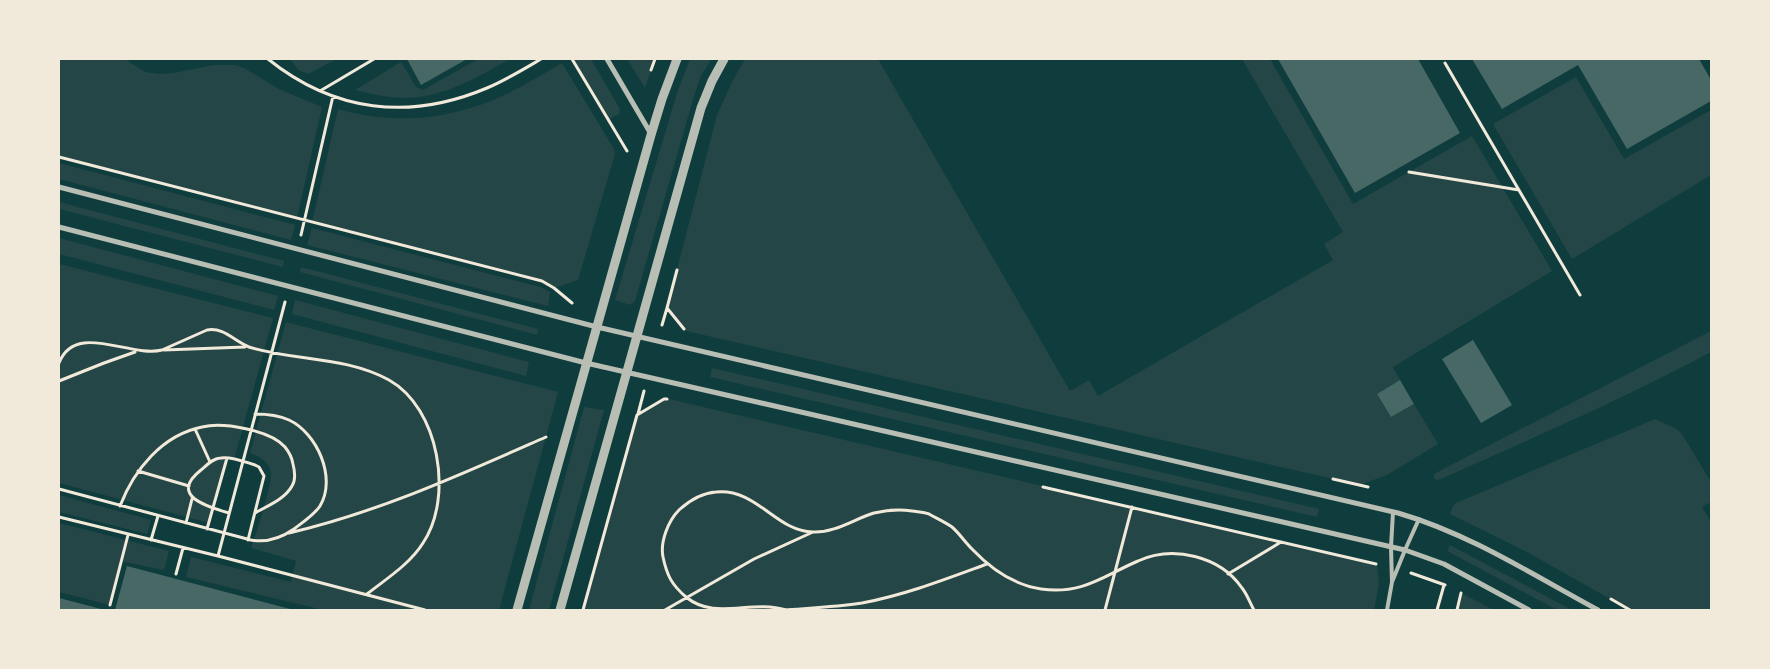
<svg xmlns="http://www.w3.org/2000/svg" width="1770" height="669" font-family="Raleway,sans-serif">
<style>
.green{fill:#244646}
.building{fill:#486865}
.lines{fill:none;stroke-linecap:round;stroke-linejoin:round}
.path{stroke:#f1e9da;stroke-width:3}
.service{stroke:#b8beb3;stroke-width:4}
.minor{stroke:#b8beb3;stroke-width:5}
.tertiary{stroke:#b8beb3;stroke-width:9}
</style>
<rect width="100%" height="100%" fill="#0f3d3e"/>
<path class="green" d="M 59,59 L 125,59 L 145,72 L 159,74 L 174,73 L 214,65 L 235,65 L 244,68 L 279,89 L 322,107 L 297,218 L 59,157 Z
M 290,59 L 337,59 L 308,74 L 298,70 Z
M 478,59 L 510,59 C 478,77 443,98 405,98 C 388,98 371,94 355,90 L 401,62 L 416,87 L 423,90 Z
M 572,59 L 591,59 L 620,109 L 619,114 L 608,120 Z
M 627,59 L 655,59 L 645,88 Z
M 690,59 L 711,59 L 701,76 L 694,96 L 635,301 L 630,305 L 615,300 L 678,90 Z
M 745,59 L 878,59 L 1070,391 L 1089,380 L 1098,396 L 1333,260 L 1324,244 L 1343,232 L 1242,59 L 1270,59 L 1353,204 L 1472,136 L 1552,271 L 1393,367 L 1400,380 L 1377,394 L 1391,417 L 1414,404 L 1438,444 L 1387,475 L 1360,485 L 686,331 L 667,308 L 717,115 L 732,82 Z
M 562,63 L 614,149 L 615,154 L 578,280 L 554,288 L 549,284 L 312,222 L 338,109 C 385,123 434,121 480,105 C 509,95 536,78 562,63 Z
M 1576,77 L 1624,159 L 1711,110 L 1711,175 L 1572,259 L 1493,124 Z
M 59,163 L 295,225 L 291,240 L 59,179 Z
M 59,202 L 284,261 L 283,267 L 59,209 Z
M 312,228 L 540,287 L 550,292 L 548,306 L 307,245 Z
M 59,238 L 278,296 L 274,310 L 59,254 Z
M 59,264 L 273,318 L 234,460 L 227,458 L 209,523 L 59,483 Z
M 301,267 L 538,329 L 537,335 L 300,272 Z
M 295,300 L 529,362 L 526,376 L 292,314 Z
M 286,322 L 558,392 L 499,610 L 319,610 L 319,609 L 186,577 L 191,557 L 291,582 L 296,561 L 251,548 C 255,537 273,481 271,473 C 268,461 261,457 250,453 Z
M 1711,331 L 1711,352 C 1624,399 1532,438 1441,479 L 1437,480 L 1434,478 L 1434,474 L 1451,465 Z
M 712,368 L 1319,509 L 1317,517 L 710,377 Z
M 664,399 L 669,399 L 1377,564 L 1379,585 L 1374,610 L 583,610 L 637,415 Z
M 584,407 L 604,410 L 549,610 L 529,610 Z
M 1655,419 L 1677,429 L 1682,434 L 1711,482 L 1711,502 L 1702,507 L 1711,522 L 1711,610 L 1630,610 L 1527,552 L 1450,514 L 1453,506 L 1456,503 Z
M 59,495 L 151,520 L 147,534 L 59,512 Z
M 59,523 L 169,551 L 164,570 L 121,561 L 110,605 L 59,592 Z
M 1450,545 L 1572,610 L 1557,610 L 1447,551 Z
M 1461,593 L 1494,610 L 1457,610 Z"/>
<path class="building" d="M 407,59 L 467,59 L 421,85 Z
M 1278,59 L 1418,59 L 1460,133 L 1355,193 Z
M 1472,59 L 1699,59 L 1711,80 L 1711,101 L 1627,149 L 1578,65 L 1502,109 Z
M 1473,340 L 1512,405 L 1481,423 L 1442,359 Z
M 1400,380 L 1414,404 L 1391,417 L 1377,394 Z
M 127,566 L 294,610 L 115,610 Z
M 59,598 L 105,610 L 59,610 Z"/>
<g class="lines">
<path class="path" d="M 268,59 C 334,112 409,121 487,88 C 506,80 524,69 541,59
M 572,59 L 627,151
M 1445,63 L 1580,295
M 651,70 L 655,59
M 320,91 L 374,59
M 59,157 L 542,281 L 554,288 L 572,303
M 1409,172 L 1519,190
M 301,235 L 333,96
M 677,270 L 667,308 L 684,329
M 285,302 L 218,556 L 425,610
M 662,325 L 667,308
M 164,350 L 245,347
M 59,363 C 75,321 130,358 162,350 L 207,330 C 224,327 234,341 249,347 C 294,361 345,356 389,380 C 439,408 454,497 423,543 C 410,564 386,579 367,594
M 59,381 L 104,363 L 135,352
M 638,414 L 644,391
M 195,429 L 210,462
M 138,471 L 189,486
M 1333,479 L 1368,487
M 1043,487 L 1376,564
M 59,489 L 251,540 C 267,543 281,538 294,529 C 303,522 314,515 320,506 C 337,478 317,433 289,420 C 278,415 267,414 255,414
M 120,506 C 134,470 162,435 202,427 C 223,422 270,430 285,447 C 289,452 292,458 293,464 C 295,472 296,480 292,486 C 285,499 267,506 255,513
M 229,513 C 208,507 168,496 201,470 C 207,465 213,458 221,458 C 231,456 245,462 255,465 L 259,467 L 264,476 L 248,540
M 59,517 L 218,556
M 186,523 L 192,499
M 207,529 L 227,458
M 289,533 C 379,512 462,474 546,437
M 151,540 L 158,516
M 1411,573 L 1445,585
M 176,574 L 183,548
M 1228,574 L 1281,542
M 1611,599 L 1630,610
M 110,605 L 128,535
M 583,610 L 637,415 L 664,399 L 667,399
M 665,610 L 754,559 L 813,532
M 784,610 C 810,608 836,607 862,603 C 905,595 946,579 987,564
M 786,610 C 751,599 715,621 686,597 C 672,585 667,576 663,557 C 660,542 668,521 679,510 C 690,500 701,493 716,492 C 757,488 775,531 813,532 C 835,533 854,519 874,513 C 887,510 899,509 912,511 C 918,512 924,512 929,514 C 936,518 945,522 952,527 C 959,533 965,542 972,549 C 991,569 1014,585 1041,589 C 1082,595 1103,576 1138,561 C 1173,545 1220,556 1242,588 C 1247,594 1250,603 1254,610
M 1105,610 L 1132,507
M 1437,610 L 1444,585
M 1457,610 L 1461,593"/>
<path class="service" d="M 1393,512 L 1391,547 L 1392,582 L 1405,550 L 1419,519
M 1387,610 L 1392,582"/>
<path class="minor" d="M 607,59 L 651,134
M 59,187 L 597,327 L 1398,513 C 1470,534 1533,575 1598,610
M 59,227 L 586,363 L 1405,550 L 1444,564 L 1529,610"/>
<path class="tertiary" d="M 517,610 L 651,135 L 662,99 L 677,59
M 560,610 L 701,108 L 712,81 L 724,59"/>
</g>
<rect width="1770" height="669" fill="none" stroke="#f1e9da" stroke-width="120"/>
</svg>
